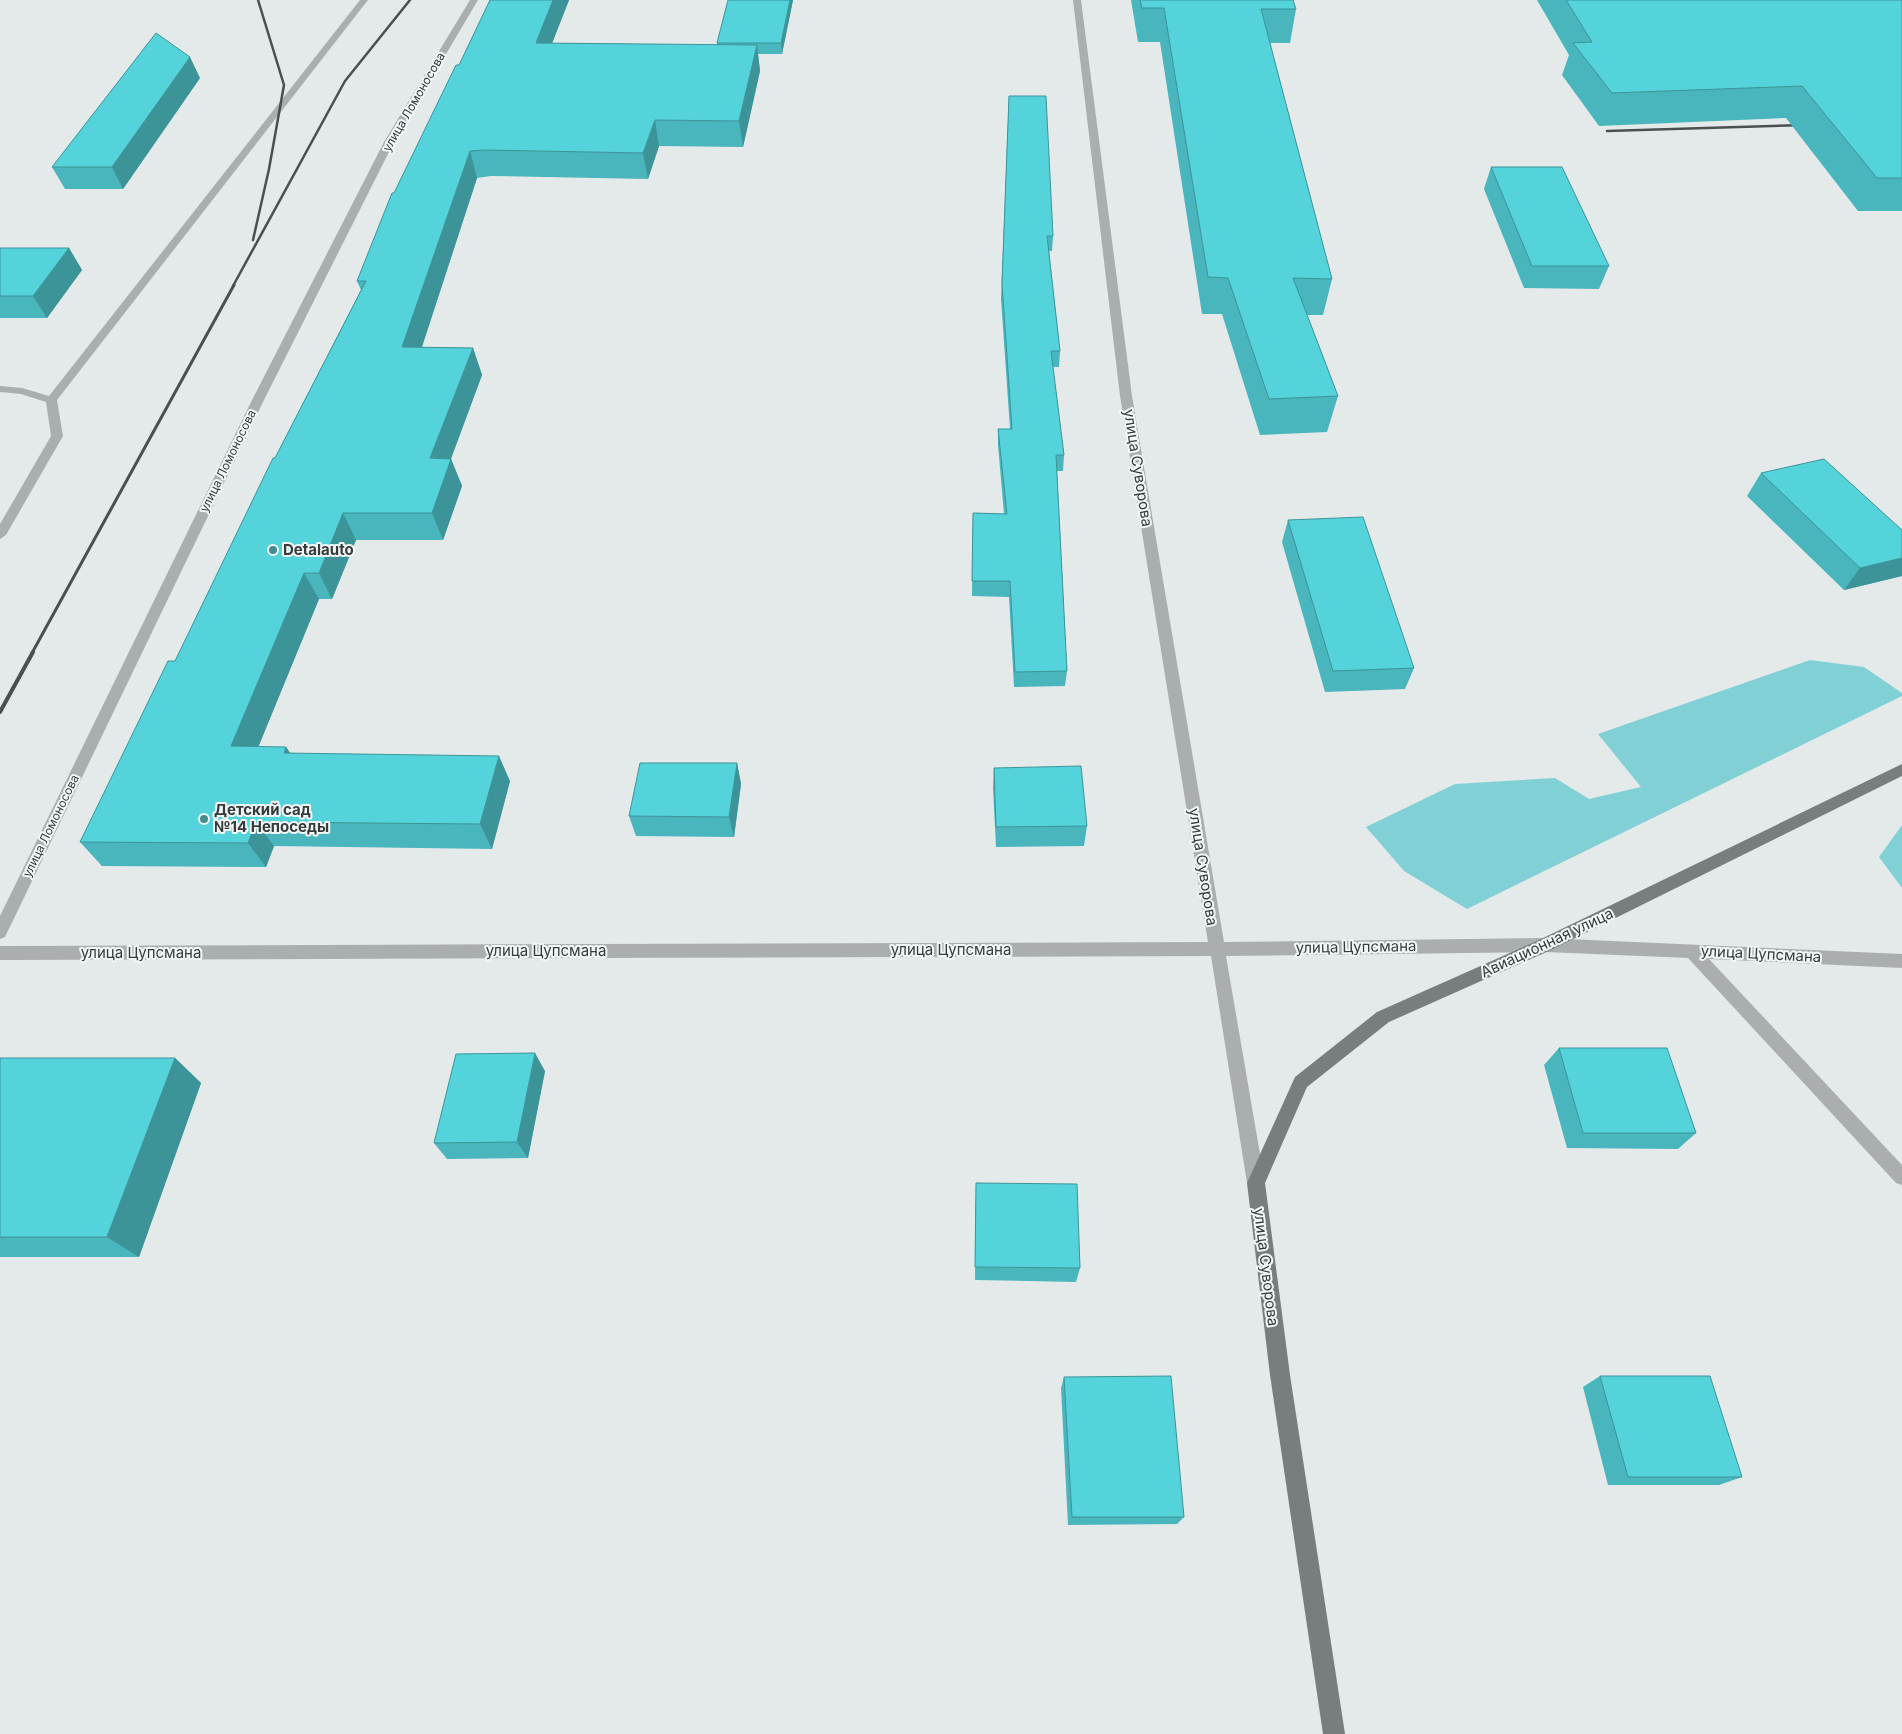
<svg xmlns="http://www.w3.org/2000/svg" width="1902" height="1734" font-family="Inter,sans-serif">
<style>
.green{fill:#80d0d5}
.lines{fill:none;stroke-linecap:round;stroke-linejoin:round}
.minor{fill:#abaeae;fill-rule:evenodd}
.major{fill:#787d7d;fill-rule:evenodd}
.rail-far2{stroke:#4c4f4f;stroke-width:2.5}
.rail-far1{stroke:#4c4f4f;stroke-width:3}
.rail{stroke:#4c4f4f;stroke-width:4}
.wall{fill:#49b5bc}
.shaded-wall{fill:#3c9499}
.building{fill:#55d3db;stroke:#3c9499}
.poi-dot{fill:#438b90;stroke:#f1f7f7;stroke-width:2}
.labels{text-anchor:middle;stroke-width:4;stroke-linejoin:round;paint-order:stroke}
.far-street-label{font-size:12px;fill:#383b3b;stroke:#f1f7f7}
.street-label{font-size:15px;fill:#383b3b;stroke:#f1f7f7}
.poi-label{font-size:15px;font-weight:bold;fill:#383b3b;stroke:#f1f7f7;text-anchor:start}
</style>
<rect width="100%" height="100%" fill="#e4eaea"/>
<path class="green" d="M 1810,660 L 1864,667 L 1902,693 L 1902,696 L 1467,909 L 1404,871 L 1366,827 L 1455,784 L 1555,778 L 1589,799 L 1641,787 L 1598,734 Z
M 1902,825 L 1902,888 L 1879,857 Z"/>
<g class="lines">
<path class="minor" d="M 360,0 L 368,0 L 57,400 L 63,436 L 6,535 L 0,539 L 0,524 L 51,436 L 46,402 L 21,394 L 0,392 L 0,386 L 22,388 L 49,396 Z
M 470,0 L 478,0 L 394,142 L 263,402 L 5,937 L 0,939 L 0,916 L 251,402 L 384,142 Z
M 1073,0 L 1081,0 L 1132,396 L 1224,942 L 1545,938 L 1902,954 L 1902,968 L 1709,959 L 1902,1165 L 1902,1185 L 1896,1183 L 1688,958 L 1545,952 L 1226,956 L 1265,1183 L 1262,1189 L 1256,1191 L 1250,1189 L 1247,1183 L 1211,956 L 0,960 L 0,946 L 1208,942 L 1120,396 Z"/>
<path class="major" d="M 1902,764 L 1902,776 L 1551,950 L 1389,1022 L 1307,1087 L 1265,1183 L 1290,1375 L 1345,1734 L 1323,1734 L 1270,1375 L 1247,1183 L 1295,1077 L 1377,1012 L 1539,940 Z"/>
<path class="rail-far2" d="M 1607,131 L 1805,125
M 253,240 L 269,169 L 284,85 L 258,0
M 233,286 L 345,81 L 410,0"/>
<path class="rail-far1" d="M 32,653 L 234,285"/>
<path class="rail" d="M 0,712 L 33,652"/>
</g>
<path class="wall" d="M 490,0 L 569,0 L 552,43 L 717,45 L 717,43 L 793,0 L 782,54 L 758,54 L 760,71 L 743,147 L 659,146 L 648,179 L 491,176 L 477,178 L 422,347 L 473,348 L 482,375 L 451,459 L 462,486 L 443,540 L 356,540 L 332,599 L 319,599 L 258,747 L 286,747 L 290,753 L 510,781 L 492,849 L 274,846 L 266,867 L 102,866 L 80,842 L 175,661 L 275,458 L 361,290 L 357,281 L 394,193 L 459,65 Z
M 1131,0 L 1293,0 L 1296,9 L 1290,43 L 1270,43 L 1332,279 L 1323,315 L 1307,315 L 1338,396 L 1327,432 L 1260,435 L 1222,314 L 1202,314 L 1160,42 L 1138,42 Z
M 1537,0 L 1902,0 L 1902,211 L 1858,211 L 1786,118 L 1599,126 L 1562,75 L 1569,55 Z
M 200,78 L 123,189 L 65,189 L 52,167 Z
M 1009,96 L 1053,236 L 1052,251 L 1049,251 L 1060,351 L 1059,367 L 1053,367 L 1064,455 L 1063,471 L 1057,471 L 1067,671 L 1065,686 L 1014,687 L 1009,597 L 972,596 L 973,513 L 1004,514 L 998,445 L 998,429 L 1010,429 L 1001,299 Z
M 1491,167 L 1609,266 L 1599,289 L 1524,288 L 1484,189 Z
M 0,248 L 69,248 L 82,270 L 47,318 L 0,318 Z
M 1761,473 L 1902,530 L 1902,576 L 1844,590 L 1747,496 Z
M 1288,520 L 1414,668 L 1405,689 L 1325,692 L 1282,542 Z
M 737,763 L 741,784 L 734,837 L 636,836 L 629,816 Z
M 994,768 L 1087,826 L 1084,846 L 996,847 L 993,788 Z
M 1559,1048 L 1696,1133 L 1678,1149 L 1567,1148 L 1544,1065 Z
M 0,1058 L 175,1058 L 201,1083 L 139,1257 L 0,1257 Z
M 545,1071 L 528,1158 L 447,1159 L 434,1143 Z
M 976,1183 L 1080,1268 L 1076,1282 L 975,1280 Z
M 1600,1376 L 1742,1477 L 1719,1485 L 1608,1485 L 1583,1387 Z
M 1064,1377 L 1184,1517 L 1177,1524 L 1068,1525 L 1061,1388 Z"/>
<path class="shaded-wall" d="M 553,0 L 569,0 L 542,69 L 536,43 Z
M 790,0 L 793,0 L 782,54 L 781,43 Z
M 757,45 L 760,71 L 743,147 L 739,121 Z
M 190,57 L 200,78 L 123,189 L 112,167 Z
M 655,120 L 659,146 L 648,179 L 643,153 Z
M 470,151 L 477,178 L 413,374 L 402,347 Z
M 69,248 L 82,270 L 47,318 L 33,296 Z
M 473,348 L 482,375 L 441,485 L 430,458 Z
M 451,459 L 462,486 L 443,540 L 432,513 Z
M 343,513 L 356,540 L 332,599 L 319,573 Z
M 1902,558 L 1902,576 L 1844,590 L 1860,568 Z
M 304,573 L 319,599 L 248,772 L 231,746 Z
M 286,747 L 303,772 L 284,753 Z
M 499,756 L 510,781 L 492,849 L 480,824 Z
M 737,763 L 741,784 L 734,837 L 729,817 Z
M 256,822 L 274,846 L 266,867 L 248,843 Z
M 535,1053 L 545,1071 L 528,1158 L 517,1142 Z
M 175,1058 L 201,1083 L 139,1257 L 107,1237 Z"/>
<path class="building" d="M 490,0 L 553,0 L 536,43 L 757,45 L 739,121 L 655,120 L 643,153 L 484,150 L 470,151 L 402,347 L 473,348 L 430,458 L 451,459 L 432,513 L 343,513 L 319,573 L 304,573 L 231,746 L 286,747 L 284,753 L 499,756 L 480,824 L 256,822 L 248,843 L 80,842 L 168,661 L 175,661 L 273,458 L 275,458 L 366,281 L 357,281 L 392,193 L 394,193 L 456,65 L 459,65 Z
M 728,0 L 790,0 L 781,43 L 717,43 Z
M 1140,0 L 1293,0 L 1296,9 L 1261,9 L 1332,279 L 1293,278 L 1338,396 L 1269,399 L 1228,278 L 1208,277 L 1164,8 L 1142,8 Z
M 1566,0 L 1902,0 L 1902,178 L 1877,178 L 1802,86 L 1612,93 L 1573,43 L 1592,42 Z
M 156,33 L 190,57 L 112,167 L 52,167 Z
M 1009,96 L 1046,96 L 1053,236 L 1047,236 L 1060,351 L 1051,351 L 1064,455 L 1056,455 L 1067,671 L 1015,672 L 1010,581 L 972,581 L 973,513 L 1007,514 L 998,429 L 1012,429 L 1002,284 Z
M 1491,167 L 1562,167 L 1609,266 L 1532,266 Z
M 0,248 L 69,248 L 33,296 L 0,296 Z
M 1824,459 L 1902,530 L 1902,558 L 1860,568 L 1761,473 Z
M 1363,517 L 1414,668 L 1333,671 L 1288,520 Z
M 640,763 L 737,763 L 729,817 L 629,816 Z
M 1081,766 L 1087,826 L 996,827 L 994,768 Z
M 1559,1048 L 1667,1048 L 1696,1133 L 1583,1133 Z
M 535,1053 L 517,1142 L 434,1143 L 456,1054 Z
M 0,1058 L 175,1058 L 107,1237 L 0,1237 Z
M 976,1183 L 1077,1184 L 1080,1268 L 975,1267 Z
M 1171,1376 L 1184,1517 L 1072,1517 L 1064,1377 Z
M 1600,1376 L 1710,1376 L 1742,1477 L 1628,1477 Z"/>
<g class="poi-dot">
<circle cx="273" cy="550" r="5"/>
<circle cx="204" cy="819" r="5"/>
</g>
<g class="labels">
<g class="far-street-label">
<text transform="translate(414 102) rotate(-60)" y="4">улица Ломоносова</text>
<text transform="translate(228 461) rotate(-64)" y="4">улица Ломоносова</text>
<text transform="translate(51 826) rotate(-64)" y="4">улица Ломоносова</text>
</g>
<g class="street-label">
<text transform="translate(1138 468) rotate(81)" y="5">улица Суворова</text>
<text transform="translate(1203 867) rotate(81)" y="5">улица Суворова</text>
<text transform="translate(1547 943) rotate(-25)" y="5">Авиационная улица</text>
<text transform="translate(1356 947) rotate(-1)" y="5">улица Цупсмана</text>
<text x="951" y="955">улица Цупсмана</text>
<text x="546" y="956">улица Цупсмана</text>
<text x="141" y="958">улица Цупсмана</text>
<text transform="translate(1761 954) rotate(3)" y="5">улица Цупсмана</text>
<text transform="translate(1266 1267) rotate(83)" y="5">улица Суворова</text>
</g>
<g class="poi-label">
<text x="283" y="555">Detalauto</text>
<text x="214" y="815">Детский сад<tspan x="214" dy="17">№14 Непоседы</tspan></text>
</g>
</g>
</svg>
